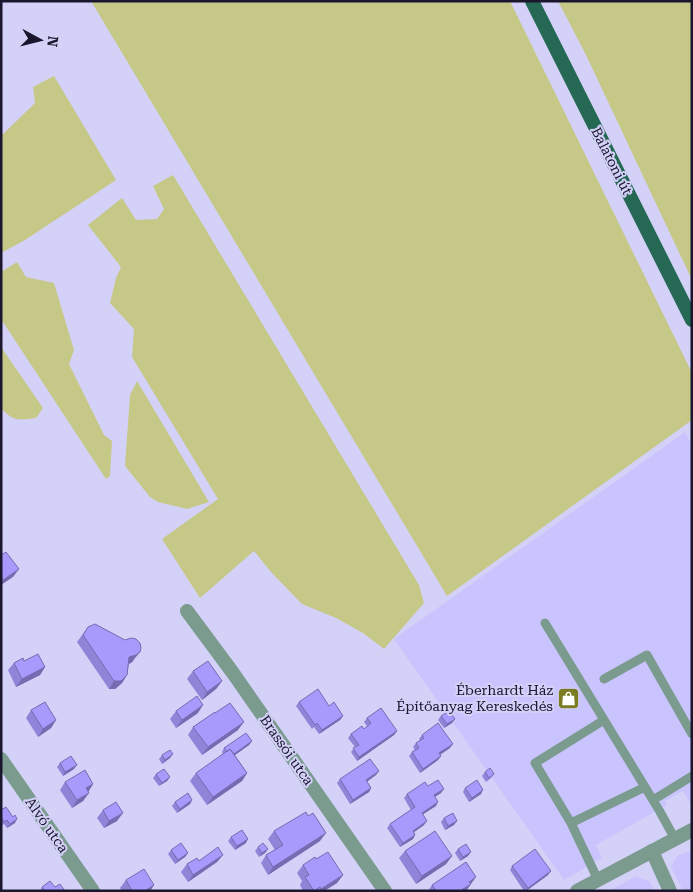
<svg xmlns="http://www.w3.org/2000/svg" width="693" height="892" font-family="'Roboto Serif',serif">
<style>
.built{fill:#cac4fe}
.green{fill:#c6c887}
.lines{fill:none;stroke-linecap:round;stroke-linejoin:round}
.service{stroke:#7b9b8f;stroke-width:9}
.minor{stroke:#7b9b8f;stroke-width:14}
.tertiary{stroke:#7b9b8f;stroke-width:14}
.primary{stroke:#256954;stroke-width:14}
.wall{fill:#9084d9}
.shaded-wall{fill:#766bb0}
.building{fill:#a899fc;stroke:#766bb0}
.labels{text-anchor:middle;stroke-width:4;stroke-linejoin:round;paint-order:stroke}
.street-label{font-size:14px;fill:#19162d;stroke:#d4d1f8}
.poi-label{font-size:14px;fill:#19162d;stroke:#d4d1f8;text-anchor:end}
</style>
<rect width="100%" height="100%" fill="#d4d1f8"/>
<path class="built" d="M 685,432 L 692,445 L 692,806 L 683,791 L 665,801 L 667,805 L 596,845 L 602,858 L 564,880 L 394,639 Z
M 692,850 L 692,891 L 683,891 L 671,867 L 677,856 Z
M 636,876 L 650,882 L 655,891 L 609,891 Z"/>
<path class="green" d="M 91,1 L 510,1 L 692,373 L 692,420 L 447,596 Z
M 558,1 L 692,1 L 692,280 L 586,55 Z
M 54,76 L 116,180 L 25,240 L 1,253 L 1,136 L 35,103 L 33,87 Z
M 173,175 L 419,585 L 424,603 L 384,649 L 363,633 L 336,618 L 302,604 L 271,572 L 254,551 L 200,598 L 162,539 L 218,499 L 132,357 L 134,329 L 110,303 L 116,278 L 121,267 L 88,225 L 122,198 L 136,220 L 157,219 L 164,209 L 153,186 Z
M 17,262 L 26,277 L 54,283 L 74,350 L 69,364 L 104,435 L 112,441 L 110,476 L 106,479 L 1,319 L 1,272 Z
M 1,347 L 43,408 L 36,418 C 19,420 13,422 1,408 Z
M 137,381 L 209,502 L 187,509 L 158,502 L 150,497 L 125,466 L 130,395 Z"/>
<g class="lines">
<path class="service" d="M 545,623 L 659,810 L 675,839
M 604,679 L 647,655 L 692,734
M 604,720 L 535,763 L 571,823 L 645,787
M 653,800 L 692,776
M 571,823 L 598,880"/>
<path class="minor" d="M 187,611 L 233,673 L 385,891
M 1,759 L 93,891
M 652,851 L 670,891"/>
<path class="tertiary" d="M 577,891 L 692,830"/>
<path class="primary" d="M 532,1 L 692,320"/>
</g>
<path class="wall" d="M 88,627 L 134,660 L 131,663 L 129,664 L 127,675 L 122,683 L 115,689 L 109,689 L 77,642 Z
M 24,661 L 45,667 L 40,675 L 16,687 L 8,670 L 14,663 Z
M 193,671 L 222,681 L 216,689 L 202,700 L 187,679 Z
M 299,702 L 329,706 L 343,716 L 340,720 L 319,734 L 314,727 L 312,729 L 296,706 Z
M 31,710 L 56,720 L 51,728 L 38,737 L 26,718 Z
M 176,711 L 198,713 L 176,728 L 170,719 Z
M 215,713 L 238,730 L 202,755 L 188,735 L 193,727 Z
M 441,716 L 452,723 L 444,728 L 438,720 Z
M 367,718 L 397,731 L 394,735 L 357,761 L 351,752 L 355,747 L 348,738 L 351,734 L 364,729 L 367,726 L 364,722 Z
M 422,735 L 450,748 L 440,755 L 441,756 L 438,760 L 420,773 L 409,756 L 412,752 L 415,750 L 413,747 L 416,743 L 420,740 L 419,739 Z
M 252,741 L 249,745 L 235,755 L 247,773 L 242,781 L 207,805 L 190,781 L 196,773 L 223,754 L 222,752 L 224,748 Z
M 162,755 L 170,758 L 162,764 L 159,759 Z
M 60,763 L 74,769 L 63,776 L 57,767 Z
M 485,772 L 494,774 L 491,778 L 486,782 L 482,776 Z
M 156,774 L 170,777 L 167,781 L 159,786 L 153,778 Z
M 376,775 L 367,781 L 371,788 L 369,792 L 350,804 L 337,783 L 340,779 Z
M 65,782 L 93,784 L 83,801 L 72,808 L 60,790 Z
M 428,786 L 441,793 L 435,797 L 436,806 L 422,814 L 424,825 L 414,832 L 415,835 L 413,839 L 400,847 L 387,828 L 390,824 L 411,810 L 404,798 L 407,794 Z
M 465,788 L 481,794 L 469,802 L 463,792 Z
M 192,800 L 190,804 L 177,813 L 172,806 L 175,802 Z
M 1,810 L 15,823 L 7,828 L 4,824 L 1,826 Z
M 103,810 L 117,821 L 104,828 L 97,818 Z
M 444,818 L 454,825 L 445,830 L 441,822 Z
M 274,831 L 320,841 L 268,875 L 261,863 L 266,855 L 275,850 L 268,839 Z
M 231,837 L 246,843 L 235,850 L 228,841 Z
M 258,847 L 268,849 L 265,853 L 259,857 L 255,851 Z
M 458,849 L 468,856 L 460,861 L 455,853 Z
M 171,850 L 188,853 L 185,857 L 175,864 L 168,854 Z
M 405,851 L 452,856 L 446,864 L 416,884 L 399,858 Z
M 223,855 L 217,862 L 188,882 L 181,872 L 187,864 Z
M 316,859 L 343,875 L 337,883 L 324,891 L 303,891 L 300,885 L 302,881 L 297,873 L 303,865 Z
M 512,866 L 548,875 L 526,891 L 524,891 L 510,870 Z
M 126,880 L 154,885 L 150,891 L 122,891 L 120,888 Z
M 432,885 L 470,885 L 466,891 L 428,891 Z
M 42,887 L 55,887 L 65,891 L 40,891 Z"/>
<path class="shaded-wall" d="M 19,569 L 13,577 L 1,585 L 1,583 L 3,580 Z
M 140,652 L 131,663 L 124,664 L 129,657 Z
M 45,667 L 40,675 L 16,687 L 22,679 Z
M 127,675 L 122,683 L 115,689 L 109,689 L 114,681 Z
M 222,681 L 216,689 L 202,700 L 207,692 Z
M 203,705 L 198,713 L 176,728 L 182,720 Z
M 343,716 L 340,720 L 319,734 L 322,730 Z
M 455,719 L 452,723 L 444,728 L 447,724 Z
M 56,720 L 51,728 L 38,737 L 43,729 Z
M 244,722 L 238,730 L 202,755 L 208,747 Z
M 397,731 L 394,735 L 357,761 L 359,757 Z
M 252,741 L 249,745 L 228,760 L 230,756 Z
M 453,744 L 450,748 L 436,757 L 439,753 Z
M 173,754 L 170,758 L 162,764 L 165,760 Z
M 441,756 L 438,760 L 420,773 L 423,769 Z
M 77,765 L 74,769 L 63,776 L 65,772 Z
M 379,771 L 376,775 L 364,784 L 366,780 Z
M 247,773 L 242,781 L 207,805 L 213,797 Z
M 170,777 L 167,781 L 159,786 L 162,783 Z
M 93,784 L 88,792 L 86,788 Z
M 371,788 L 369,792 L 350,804 L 353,800 Z
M 444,789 L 441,793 L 431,799 L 434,795 Z
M 483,790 L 481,794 L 469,802 L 472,798 Z
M 89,793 L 83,801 L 72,808 L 77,800 Z
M 192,800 L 190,804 L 177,813 L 180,809 Z
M 438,802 L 436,806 L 419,817 L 422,813 Z
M 123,813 L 117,821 L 104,828 L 109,821 Z
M 17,819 L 15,823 L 7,828 L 10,824 Z
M 427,821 L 424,825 L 410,835 L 413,831 Z
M 457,821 L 454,825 L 445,830 L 448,826 Z
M 326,833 L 320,841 L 268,875 L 273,867 Z
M 415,835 L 413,839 L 400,847 L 403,843 Z
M 248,839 L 246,843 L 235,850 L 237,846 Z
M 268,849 L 265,853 L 259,857 L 262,853 Z
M 471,852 L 468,856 L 460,861 L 463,857 Z
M 188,853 L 185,857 L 175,864 L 178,860 Z
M 223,855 L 217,862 L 188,882 L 193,875 Z
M 452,856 L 446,864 L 416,884 L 422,876 Z
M 551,871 L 548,875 L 526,891 L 528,888 Z
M 343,875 L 337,883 L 324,891 L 319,891 L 321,889 Z
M 476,877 L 466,891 L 460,891 L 469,882 Z
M 154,885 L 150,891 L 145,891 Z"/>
<path class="building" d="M 6,552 L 19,569 L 3,580 L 1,577 L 1,555 Z
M 95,624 L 125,640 L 131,638 L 136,639 L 140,643 L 141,648 L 140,652 L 136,655 L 129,657 L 127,675 L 121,681 L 114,681 L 83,635 L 88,627 Z
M 38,654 L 45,667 L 22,679 L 14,663 L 23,658 L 24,661 Z
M 208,661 L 222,681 L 207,692 L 193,671 Z
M 318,689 L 329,706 L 334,702 L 343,716 L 322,730 L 317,723 L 315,725 L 299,702 Z
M 197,696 L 203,705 L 182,720 L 176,711 Z
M 45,702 L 56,720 L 43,729 L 31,710 Z
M 230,703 L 244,722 L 208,747 L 193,727 L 215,712 L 215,713 Z
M 381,708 L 397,731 L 359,757 L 353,748 L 359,745 L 351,734 L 362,726 L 364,729 L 371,723 L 367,718 Z
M 449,711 L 455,719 L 447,724 L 441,716 Z
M 438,723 L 453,744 L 439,753 L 441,756 L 423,769 L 412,752 L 419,748 L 416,743 L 424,738 L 422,735 Z
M 246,733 L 252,741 L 234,754 L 230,749 L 227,752 L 224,748 Z
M 230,749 L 247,773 L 213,797 L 196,773 Z
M 170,750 L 173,754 L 165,760 L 162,755 Z
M 71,756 L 77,765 L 65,772 L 60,763 Z
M 370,759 L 379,771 L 366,780 L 371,788 L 353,800 L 340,779 Z
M 490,768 L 494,774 L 489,778 L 485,772 Z
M 164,769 L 170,777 L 162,783 L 156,774 Z
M 85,770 L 93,784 L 86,788 L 89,793 L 77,800 L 65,782 Z
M 438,780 L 444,789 L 434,795 L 438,802 L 422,813 L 427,821 L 413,831 L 415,835 L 403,843 L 390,824 L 415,807 L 407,794 L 425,782 L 428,786 Z
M 477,780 L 483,790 L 472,798 L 465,788 Z
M 188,793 L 192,800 L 180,809 L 175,802 Z
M 116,802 L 123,813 L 109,821 L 103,810 Z
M 6,807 L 13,817 L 15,815 L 17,819 L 10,824 L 7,820 L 4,822 L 1,817 L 1,810 Z
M 306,812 L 308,816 L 313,813 L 326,833 L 273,867 L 266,855 L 283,845 L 274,831 Z
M 453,813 L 457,821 L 448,826 L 444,818 Z
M 242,830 L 248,839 L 237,846 L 231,837 Z
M 435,831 L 452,856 L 422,876 L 405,851 Z
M 181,843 L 188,853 L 178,860 L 171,850 Z
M 263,843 L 268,849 L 262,853 L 258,847 Z
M 466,844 L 471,852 L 463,857 L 458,849 Z
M 218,847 L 223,855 L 193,875 L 187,864 L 197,858 L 199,861 Z
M 535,849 L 551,871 L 528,888 L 512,866 Z
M 328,852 L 343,875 L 321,889 L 320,887 L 314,891 L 305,877 L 309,875 L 303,865 L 315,857 L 316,859 Z
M 466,862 L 476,877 L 469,882 L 471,884 L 460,891 L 436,891 L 432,885 Z
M 144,869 L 154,885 L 145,891 L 132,891 L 126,880 Z
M 50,881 L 55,887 L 60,884 L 65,891 L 45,891 L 42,887 Z"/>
<defs>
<symbol id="shop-square" viewBox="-11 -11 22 22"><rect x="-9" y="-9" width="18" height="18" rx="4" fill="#7b7b22" stroke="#d4d1f8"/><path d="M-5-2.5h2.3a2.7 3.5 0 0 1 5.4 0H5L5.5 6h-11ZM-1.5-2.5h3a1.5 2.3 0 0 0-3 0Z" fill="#fff"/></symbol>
</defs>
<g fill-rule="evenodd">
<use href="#shop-square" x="556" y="686" width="25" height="25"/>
</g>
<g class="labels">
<g class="street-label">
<text transform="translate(612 161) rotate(63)" y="5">Balatoni út</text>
<text transform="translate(287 750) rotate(55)" y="5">Brassói utca</text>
<text transform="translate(47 825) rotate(55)" y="5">Alvó utca</text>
</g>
<g class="poi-label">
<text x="553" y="695">Éberhardt Ház<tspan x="553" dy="16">Építőanyag Kereskedés</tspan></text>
</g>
</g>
<rect width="693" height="892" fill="none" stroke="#19162d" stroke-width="5"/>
<g transform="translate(40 40) rotate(97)" stroke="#d4d1f8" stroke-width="4" paint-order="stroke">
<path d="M0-4L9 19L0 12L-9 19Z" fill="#19162d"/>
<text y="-8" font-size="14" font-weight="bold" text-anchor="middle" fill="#19162d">N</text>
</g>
</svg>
